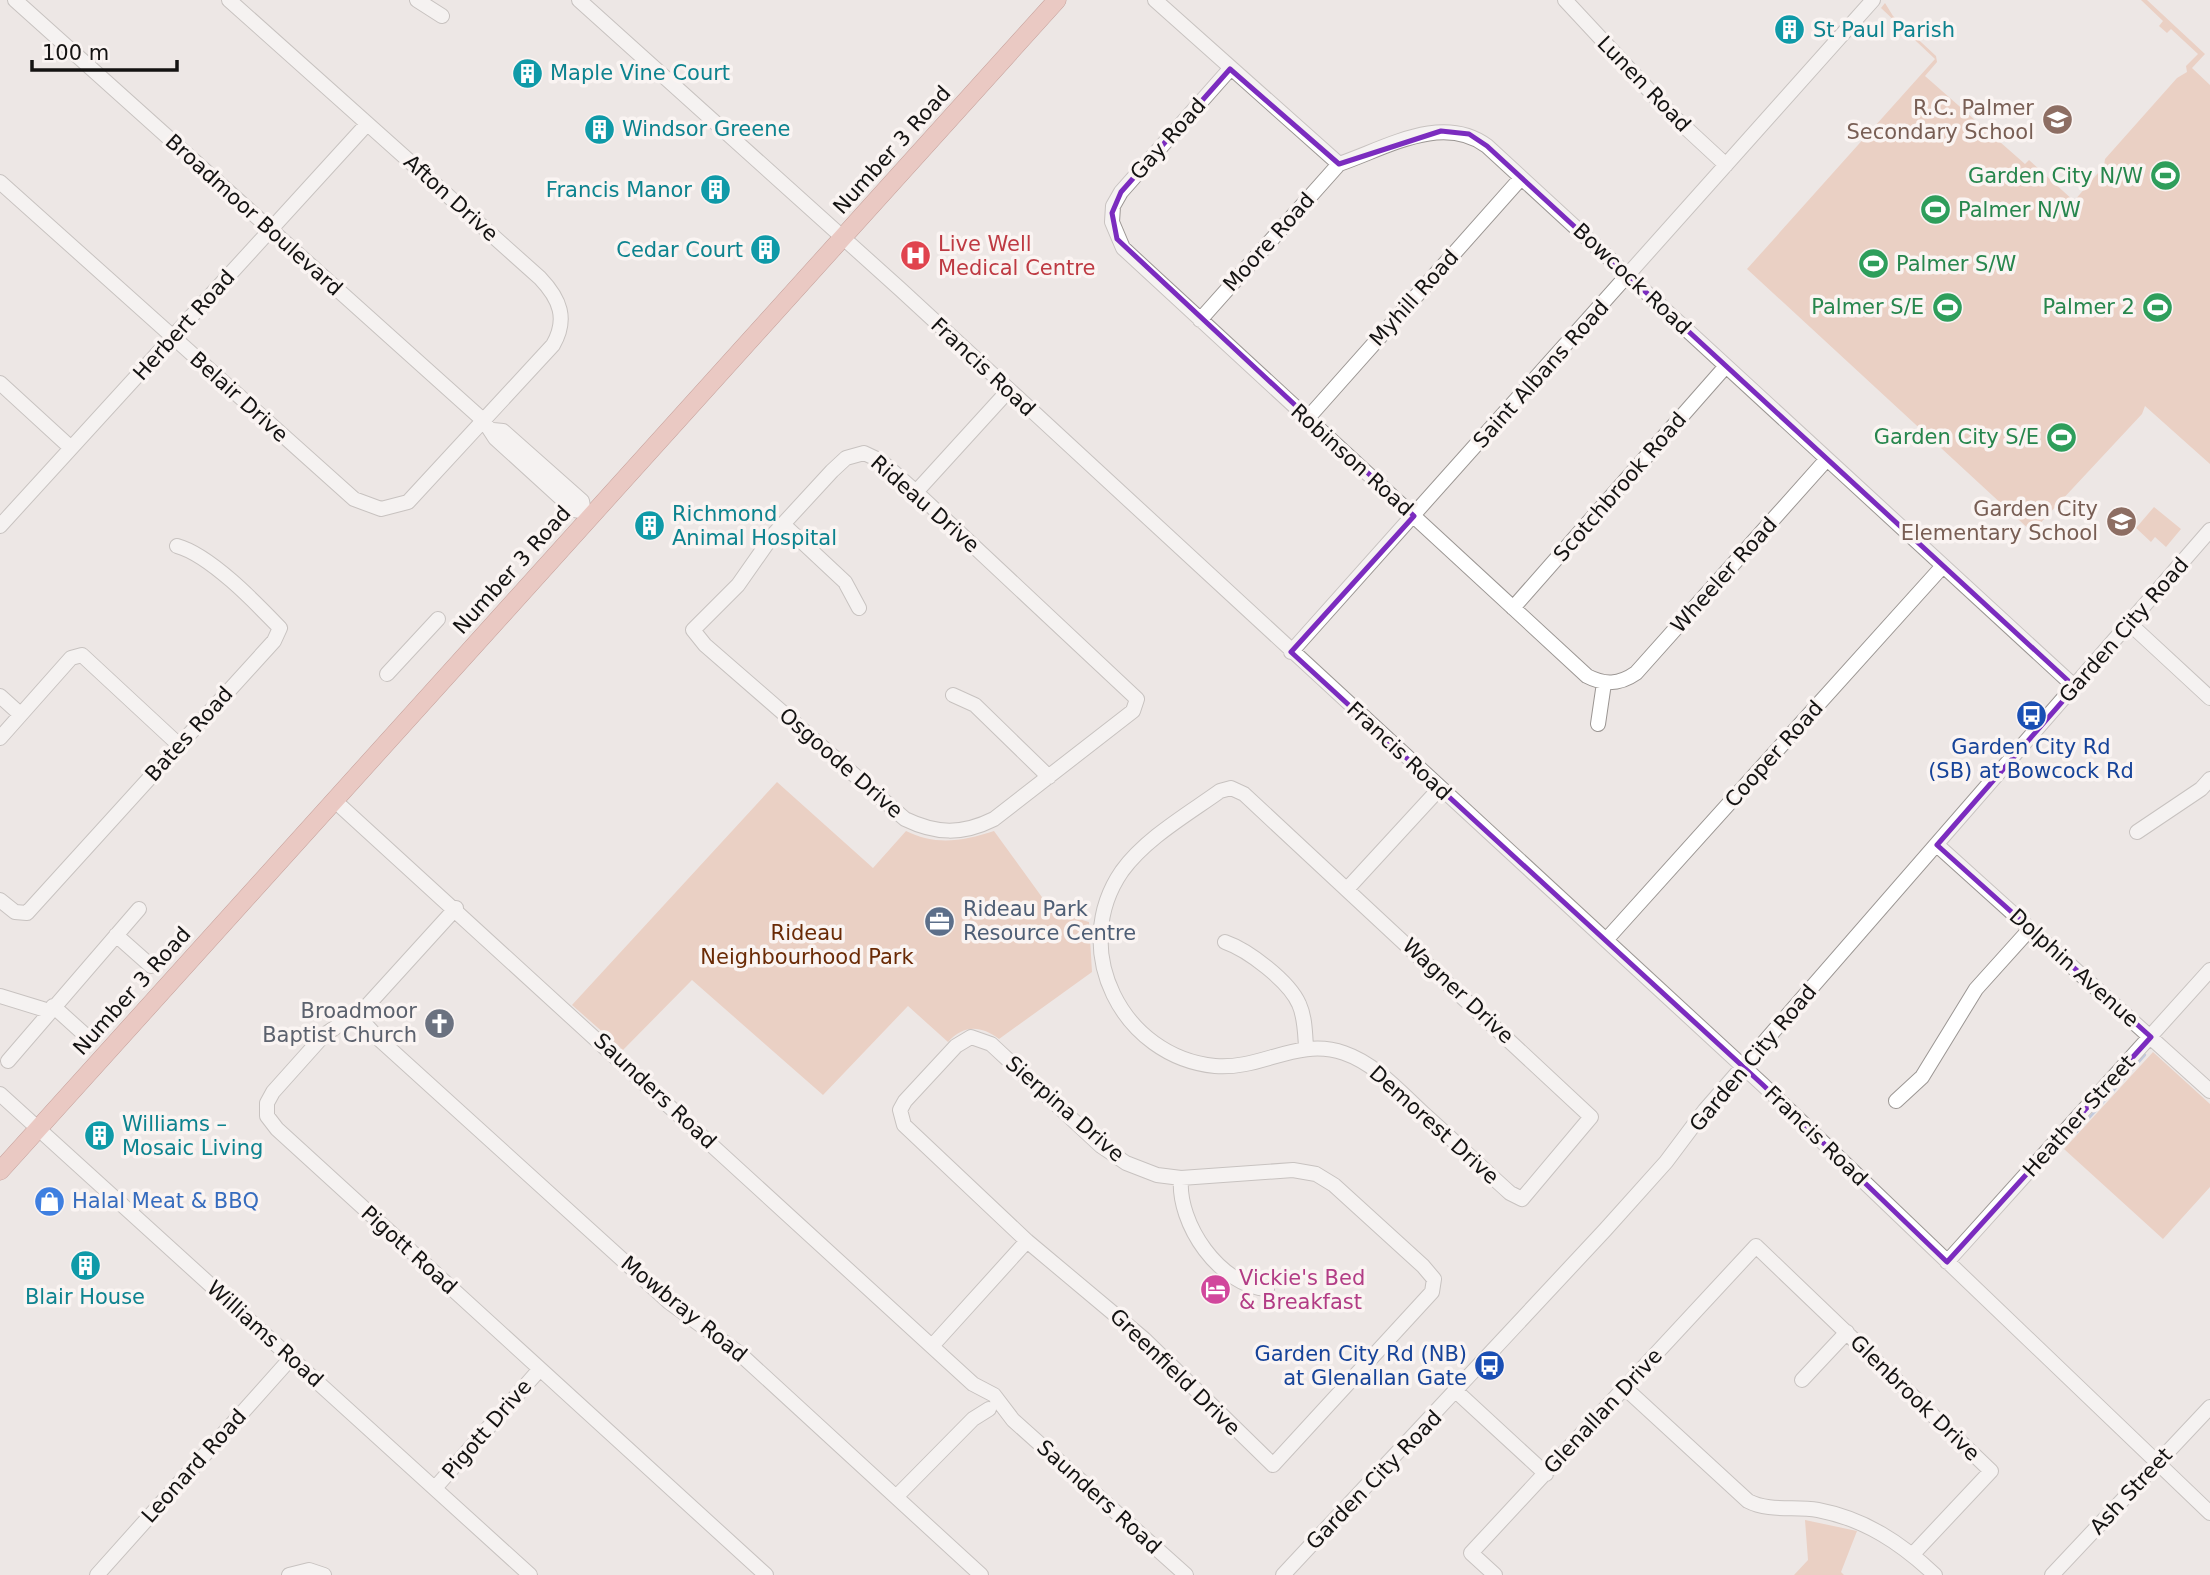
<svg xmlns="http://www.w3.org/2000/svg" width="2210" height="1575" font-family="'DejaVu Sans',sans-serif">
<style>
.green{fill:#e7b39b}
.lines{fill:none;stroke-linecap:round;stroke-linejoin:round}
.stream{stroke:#8fa7d4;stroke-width:2.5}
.minor-casing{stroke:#9b9693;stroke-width:16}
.major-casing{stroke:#934a3f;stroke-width:19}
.minor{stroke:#fff;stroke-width:14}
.major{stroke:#e7a49a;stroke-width:18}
.marked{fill:none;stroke:#7b2cbf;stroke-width:5;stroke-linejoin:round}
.labels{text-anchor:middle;stroke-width:7;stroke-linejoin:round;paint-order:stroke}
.culture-label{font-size:21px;fill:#0d838f;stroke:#faf4f2;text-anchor:start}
.street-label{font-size:21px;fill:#141312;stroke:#faf4f2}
.education-label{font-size:21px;fill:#785e54;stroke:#faf4f2;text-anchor:end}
.leisure-label{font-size:21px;fill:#27864d;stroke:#faf4f2;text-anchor:end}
.health-label{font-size:21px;fill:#be3a42;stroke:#faf4f2;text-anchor:start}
.transit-label{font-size:21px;fill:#164399;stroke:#faf4f2}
.service-label{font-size:21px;fill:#4e5e75;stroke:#faf4f2;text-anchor:start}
.park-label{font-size:21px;fill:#6a2a05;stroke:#faf4f2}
.worship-label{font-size:21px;fill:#5b616d;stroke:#faf4f2;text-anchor:end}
.shop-label{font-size:21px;fill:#366cbe;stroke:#faf4f2;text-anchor:start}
.hotel-label{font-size:21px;fill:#b23c85;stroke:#faf4f2;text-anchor:start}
</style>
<rect width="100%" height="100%" fill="#ede7e5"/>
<path class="green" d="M 2141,0 L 2147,0 L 2205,54 L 2192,68 L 2210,85 L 2210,464 L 2145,406 L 2142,414 L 2032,532 L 1747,269 L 1935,59 L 1881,8 L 1885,3 L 1893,16 L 1936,56 L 1937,62 L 1925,76 L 2025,164 L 2029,160 L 2074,201 L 2104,166 L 2105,159 L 2177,78 L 2187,72 L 2186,66 L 2198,54 L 2171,29 L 2167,33 L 2159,26 L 2163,21 Z
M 2154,507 L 2181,529 L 2166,547 L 2155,537 L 2151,542 L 2136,528 Z
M 777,782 L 873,868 L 906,831 C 936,846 963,841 994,831 L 1052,911 L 1089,922 L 1092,972 L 999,1039 C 980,1025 964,1025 948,1042 L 908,1006 L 823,1095 L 692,980 L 623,1050 L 572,1005 Z
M 2153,1052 L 2210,1104 L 2210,1187 L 2163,1239 L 2064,1149 Z
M 1805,1520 L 1857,1531 L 1841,1572 L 1844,1575 L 1794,1575 L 1808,1560 Z"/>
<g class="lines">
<path class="stream" d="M 2074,1135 L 2145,1055"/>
<defs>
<path id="minor" d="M 15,0 L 484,421 L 495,438 L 574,510 L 584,512 L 590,517
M 417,0 L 442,16
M 579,0 L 900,289 L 1762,1084 L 2210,1513
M 1155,0 L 1339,164 C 1386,148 1442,113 1487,146 L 2075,687
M 1565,0 L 1673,116 L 1726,165
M 1230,69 L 1121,192 L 1113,206 L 1112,222 L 1123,248 L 1587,676 C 1604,685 1619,685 1636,673 L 1827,459
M 0,182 L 354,499 L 381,509 L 408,502 L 553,345 C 568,319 560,299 540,278 L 229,0
M 1200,320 L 1339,164
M 0,383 L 71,448
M 1307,419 L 1521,178
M 493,430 L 503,431 L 582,501 L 584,512
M 864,453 L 881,461 L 916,492 L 1137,699 L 1133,711 L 994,819 C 962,835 936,834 905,819 L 705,645 L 693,630 L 738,585 L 773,535 L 832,471 L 846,458 Z
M 916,492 L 1008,391
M 783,524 L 845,582 L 859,608
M 0,526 L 367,124
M 1513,608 L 1726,366
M 2130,624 L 2210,698
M 1291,652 L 1873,0
M 387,674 L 438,619
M 953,695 L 975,705 L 1049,777
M 0,696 L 20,714
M 1598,724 L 1604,683
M 0,738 L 71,658 L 82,655 L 179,745
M 1231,788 L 1244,794 L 1591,1117 L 1522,1199 L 1510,1193 C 1481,1167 1453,1140 1424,1114 C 1400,1092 1376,1064 1344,1053 C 1298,1037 1261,1070 1215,1066 C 1122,1057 1068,949 1122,871 C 1146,838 1188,814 1220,791 Z
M 335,801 L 973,1384 L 994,1395 L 1013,1420 L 1186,1575
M 2137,832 L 2201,789 L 2210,779
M 1937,845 L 2210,1091
M 1348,888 L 1440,788
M 0,900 L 15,912 L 27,913 L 274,641 L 280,628 C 256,603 210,555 177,546
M 456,908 L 366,1007 L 324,1035 L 273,1092 L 267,1103 L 267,1116 L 277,1129 L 766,1575
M 116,935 L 151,966
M 1606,940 L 1942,567
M 1225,942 C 1248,950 1289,981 1299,1004 C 1305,1017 1305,1033 1306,1047
M 0,996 L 49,1011
M 53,1006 L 84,1034
M 356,1014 L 379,1039 L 669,1302 L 739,1353 L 981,1575
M 971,1037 L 991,1044 L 1101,1146 L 1126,1163 L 1157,1175 L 1181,1178 L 1293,1170 L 1316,1174 L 1334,1185 L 1423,1266 L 1434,1279 L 1432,1292 L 1273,1465 L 1144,1339 L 1027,1241 L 904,1125 L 900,1110 L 905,1101 L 956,1046 Z
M 8,1061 L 139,909
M 0,1094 L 530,1575
M 1896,1101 L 1922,1077 L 1976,989 L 2030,929
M 1181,1178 C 1177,1224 1220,1286 1267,1289
M 1947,1262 L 2210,970
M 932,1346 L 1027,1241
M 1802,1380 L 1847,1332
M 1625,1388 L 1748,1501 C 1769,1512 1795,1506 1818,1510 C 1865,1519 1901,1543 1935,1575
M 1457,1392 L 1546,1474
M 435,1488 L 540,1369
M 896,1497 L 973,1419 L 989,1409
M 97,1575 L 291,1358
M 289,1575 L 309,1570 L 324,1575
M 1283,1575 L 1605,1230 L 1666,1162 L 1705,1110 L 2210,530
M 1495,1575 L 1471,1553 L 1756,1246 L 1991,1471 L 1913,1554
M 2052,1575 L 2210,1407"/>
<path id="major" d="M 0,1171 L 1057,0"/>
</defs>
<use href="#minor" class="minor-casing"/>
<use href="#major" class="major-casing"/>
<use href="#minor" class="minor"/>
<use href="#major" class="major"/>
</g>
<path d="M0 0H2210V1575H0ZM 1230,69 L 1339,164 L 1441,131 L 1469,134 L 1487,146 L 2075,687 L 1937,845 L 2151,1037 L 1947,1262 L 1762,1084 L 1291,652 L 1414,516 L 1117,239 L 1112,213 L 1121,192 Z" fill="#ede7e5" fill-opacity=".55" fill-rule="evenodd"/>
<path class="marked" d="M 1230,69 L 1339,164 L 1441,131 L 1469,134 L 1487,146 L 2075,687 L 1937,845 L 2151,1037 L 1947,1262 L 1762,1084 L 1291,652 L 1414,516 L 1117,239 L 1112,213 L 1121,192 Z"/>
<defs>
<symbol id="building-disc" viewBox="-11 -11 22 22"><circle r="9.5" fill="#0f9aa8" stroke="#faf4f2"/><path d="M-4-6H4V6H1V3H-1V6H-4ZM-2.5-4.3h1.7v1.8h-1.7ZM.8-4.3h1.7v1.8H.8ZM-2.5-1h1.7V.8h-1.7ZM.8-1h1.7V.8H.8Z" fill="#fff"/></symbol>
<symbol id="school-disc" viewBox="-11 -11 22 22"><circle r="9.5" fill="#8d6e63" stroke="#faf4f2"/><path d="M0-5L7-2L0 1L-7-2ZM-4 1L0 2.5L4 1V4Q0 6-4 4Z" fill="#fff"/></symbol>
<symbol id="stadium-disc" viewBox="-11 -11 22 22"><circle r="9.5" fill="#2e9e5b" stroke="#faf4f2"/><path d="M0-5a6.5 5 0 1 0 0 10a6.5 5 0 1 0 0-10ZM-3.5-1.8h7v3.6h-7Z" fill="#fff"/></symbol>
<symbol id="hospital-disc" viewBox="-11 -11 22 22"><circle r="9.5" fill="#e0444e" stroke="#faf4f2"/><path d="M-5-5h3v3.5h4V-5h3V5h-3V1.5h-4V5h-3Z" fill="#fff"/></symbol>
<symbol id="bus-disc" viewBox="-11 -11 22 22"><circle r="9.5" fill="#1a4fb4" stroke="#faf4f2"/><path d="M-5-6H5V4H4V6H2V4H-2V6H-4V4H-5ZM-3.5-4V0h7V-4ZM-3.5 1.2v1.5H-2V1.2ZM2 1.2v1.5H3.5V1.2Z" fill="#fff"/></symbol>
<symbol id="office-disc" viewBox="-11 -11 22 22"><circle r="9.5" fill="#5c6f8a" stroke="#faf4f2"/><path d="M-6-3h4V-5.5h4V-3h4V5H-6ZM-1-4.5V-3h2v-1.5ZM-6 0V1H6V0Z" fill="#fff"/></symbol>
<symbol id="church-disc" viewBox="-11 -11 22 22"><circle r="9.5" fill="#6b7280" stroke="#faf4f2"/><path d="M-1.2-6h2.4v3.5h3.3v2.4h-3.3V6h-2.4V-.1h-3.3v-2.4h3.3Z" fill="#fff"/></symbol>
<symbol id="shop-disc" viewBox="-11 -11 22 22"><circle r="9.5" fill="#3f7fe0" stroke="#faf4f2"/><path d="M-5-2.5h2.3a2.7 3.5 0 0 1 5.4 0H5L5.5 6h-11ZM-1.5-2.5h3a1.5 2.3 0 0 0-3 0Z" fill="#fff"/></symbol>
<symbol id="hotel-disc" viewBox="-11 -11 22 22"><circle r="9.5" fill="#d1479c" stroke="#faf4f2"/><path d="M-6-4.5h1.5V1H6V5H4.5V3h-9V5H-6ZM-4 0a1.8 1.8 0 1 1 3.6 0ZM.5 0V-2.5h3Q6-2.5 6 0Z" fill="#fff"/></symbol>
</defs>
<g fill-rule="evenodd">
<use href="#building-disc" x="1772" y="12" width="35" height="35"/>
<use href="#building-disc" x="510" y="56" width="35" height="35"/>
<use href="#school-disc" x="2040" y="102" width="35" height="35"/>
<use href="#building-disc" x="582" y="112" width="35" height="35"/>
<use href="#stadium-disc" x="2148" y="158" width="35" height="35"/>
<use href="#building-disc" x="698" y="172" width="35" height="35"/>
<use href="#stadium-disc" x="1918" y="192" width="35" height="35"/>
<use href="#building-disc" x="748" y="232" width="35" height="35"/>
<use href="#hospital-disc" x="898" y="238" width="35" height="35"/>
<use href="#stadium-disc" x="1856" y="246" width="35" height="35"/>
<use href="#stadium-disc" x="1930" y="290" width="35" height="35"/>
<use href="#stadium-disc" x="2140" y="290" width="35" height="35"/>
<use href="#stadium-disc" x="2044" y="420" width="35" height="35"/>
<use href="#school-disc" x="2104" y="504" width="35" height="35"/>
<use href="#building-disc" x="632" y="508" width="35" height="35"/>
<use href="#bus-disc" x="2014" y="698" width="35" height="35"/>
<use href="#office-disc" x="922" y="904" width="35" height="35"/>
<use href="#church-disc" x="422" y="1006" width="35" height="35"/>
<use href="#building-disc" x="82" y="1118" width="35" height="35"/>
<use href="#shop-disc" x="32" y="1184" width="35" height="35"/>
<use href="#building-disc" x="68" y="1248" width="35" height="35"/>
<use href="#hotel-disc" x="1198" y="1272" width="35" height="35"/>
<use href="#bus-disc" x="1472" y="1348" width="35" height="35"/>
</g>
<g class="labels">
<g class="culture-label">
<text x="1813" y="37">St Paul Parish</text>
<text x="550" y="80">Maple Vine Court</text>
<text x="622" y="136">Windsor Greene</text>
<text x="692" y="197" text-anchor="end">Francis Manor</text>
<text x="743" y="257" text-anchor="end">Cedar Court</text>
<text x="672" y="521">Richmond<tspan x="672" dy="24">Animal Hospital</tspan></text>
<text x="122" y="1131">Williams –<tspan x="122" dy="24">Mosaic Living</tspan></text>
<text x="85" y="1304" text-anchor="middle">Blair House</text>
</g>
<g class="street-label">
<text transform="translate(1644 84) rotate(46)" y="7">Lunen Road</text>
<text transform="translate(1168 139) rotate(-48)" y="7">Gay Road</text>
<text transform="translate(892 150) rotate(-48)" y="7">Number 3 Road</text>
<text transform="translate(451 198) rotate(42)" y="7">Afton Drive</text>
<text transform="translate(254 215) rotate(42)" y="7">Broadmoor Boulevard</text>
<text transform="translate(1269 242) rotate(-48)" y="7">Moore Road</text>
<text transform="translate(1632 279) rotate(43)" y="7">Bowcock Road</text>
<text transform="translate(1414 298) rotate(-48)" y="7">Myhill Road</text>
<text transform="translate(184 325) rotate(-48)" y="7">Herbert Road</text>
<text transform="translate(983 367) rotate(43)" y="7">Francis Road</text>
<text transform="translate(1541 374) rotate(-48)" y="7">Saint Albans Road</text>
<text transform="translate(239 397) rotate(42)" y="7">Belair Drive</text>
<text transform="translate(1352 460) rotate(42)" y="7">Robinson Road</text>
<text transform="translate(1620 487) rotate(-49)" y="7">Scotchbrook Road</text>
<text transform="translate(925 504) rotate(41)" y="7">Rideau Drive</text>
<text transform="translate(512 570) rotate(-48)" y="7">Number 3 Road</text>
<text transform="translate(1724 575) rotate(-48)" y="7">Wheeler Road</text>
<text transform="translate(2124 630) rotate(-49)" y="7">Garden City Road</text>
<text transform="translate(189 734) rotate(-48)" y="7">Bates Road</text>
<text transform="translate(1399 751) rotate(43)" y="7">Francis Road</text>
<text transform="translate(1774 754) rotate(-48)" y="7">Cooper Road</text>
<text transform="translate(841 763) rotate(41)" y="7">Osgoode Drive</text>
<text transform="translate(2074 968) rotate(42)" y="7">Dolphin Avenue</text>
<text transform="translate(132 991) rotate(-48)" y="7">Number 3 Road</text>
<text transform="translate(1458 991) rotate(43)" y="7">Wagner Drive</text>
<text transform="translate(1753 1058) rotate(-50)" y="7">Garden City Road</text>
<text transform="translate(655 1091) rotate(43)" y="7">Saunders Road</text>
<text transform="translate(1065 1109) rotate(41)" y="7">Sierpina Drive</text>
<text transform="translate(2079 1116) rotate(-48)" y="7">Heather Street</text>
<text transform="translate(1434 1125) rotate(42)" y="7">Demorest Drive</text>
<text transform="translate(1816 1136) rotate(44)" y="7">Francis Road</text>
<text transform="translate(409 1250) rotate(42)" y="7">Pigott Road</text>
<text transform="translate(684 1309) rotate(39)" y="7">Mowbray Road</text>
<text transform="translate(265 1334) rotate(42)" y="7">Williams Road</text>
<text transform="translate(1175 1372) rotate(44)" y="7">Greenfield Drive</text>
<text transform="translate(1915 1398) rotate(44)" y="7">Glenbrook Drive</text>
<text transform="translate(1603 1411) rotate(-47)" y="7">Glenallan Drive</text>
<text transform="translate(487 1429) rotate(-49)" y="7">Pigott Drive</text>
<text transform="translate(194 1466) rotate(-48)" y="7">Leonard Road</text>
<text transform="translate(1374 1480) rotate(-46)" y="7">Garden City Road</text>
<text transform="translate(2131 1491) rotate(-47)" y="7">Ash Street</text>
<text transform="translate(1099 1497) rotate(42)" y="7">Saunders Road</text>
</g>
<g class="education-label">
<text x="2034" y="115">R.C. Palmer<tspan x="2034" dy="24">Secondary School</tspan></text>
<text x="2098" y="516">Garden City<tspan x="2098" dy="24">Elementary School</tspan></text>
</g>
<g class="leisure-label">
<text x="2143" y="183">Garden City N/W</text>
<text x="1958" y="217" text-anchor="start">Palmer N/W</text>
<text x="1896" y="271" text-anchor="start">Palmer S/W</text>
<text x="1924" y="314">Palmer S/E</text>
<text x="2135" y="314">Palmer 2</text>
<text x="2039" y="444">Garden City S/E</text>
</g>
<g class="health-label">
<text x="938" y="251">Live Well<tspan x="938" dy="24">Medical Centre</tspan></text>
</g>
<g class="transit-label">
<text x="2031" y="754">Garden City Rd<tspan x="2031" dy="24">(SB) at Bowcock Rd</tspan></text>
<text x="1467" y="1361" text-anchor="end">Garden City Rd (NB)<tspan x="1467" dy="24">at Glenallan Gate</tspan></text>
</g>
<g class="service-label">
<text x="963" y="916">Rideau Park<tspan x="963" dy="24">Resource Centre</tspan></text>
</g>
<g class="park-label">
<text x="807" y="940">Rideau<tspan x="807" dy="24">Neighbourhood Park</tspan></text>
</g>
<g class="worship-label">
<text x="417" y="1018">Broadmoor<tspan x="417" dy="24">Baptist Church</tspan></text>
</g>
<g class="shop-label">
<text x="72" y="1208">Halal Meat &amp; BBQ</text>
</g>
<g class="hotel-label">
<text x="1239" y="1285">Vickie's Bed<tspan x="1239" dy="24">&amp; Breakfast</tspan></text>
</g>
</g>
<path d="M32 60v10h145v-10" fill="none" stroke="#141312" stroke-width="3.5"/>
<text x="42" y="60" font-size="21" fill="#141312" stroke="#faf4f2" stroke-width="5" paint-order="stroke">100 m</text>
</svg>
